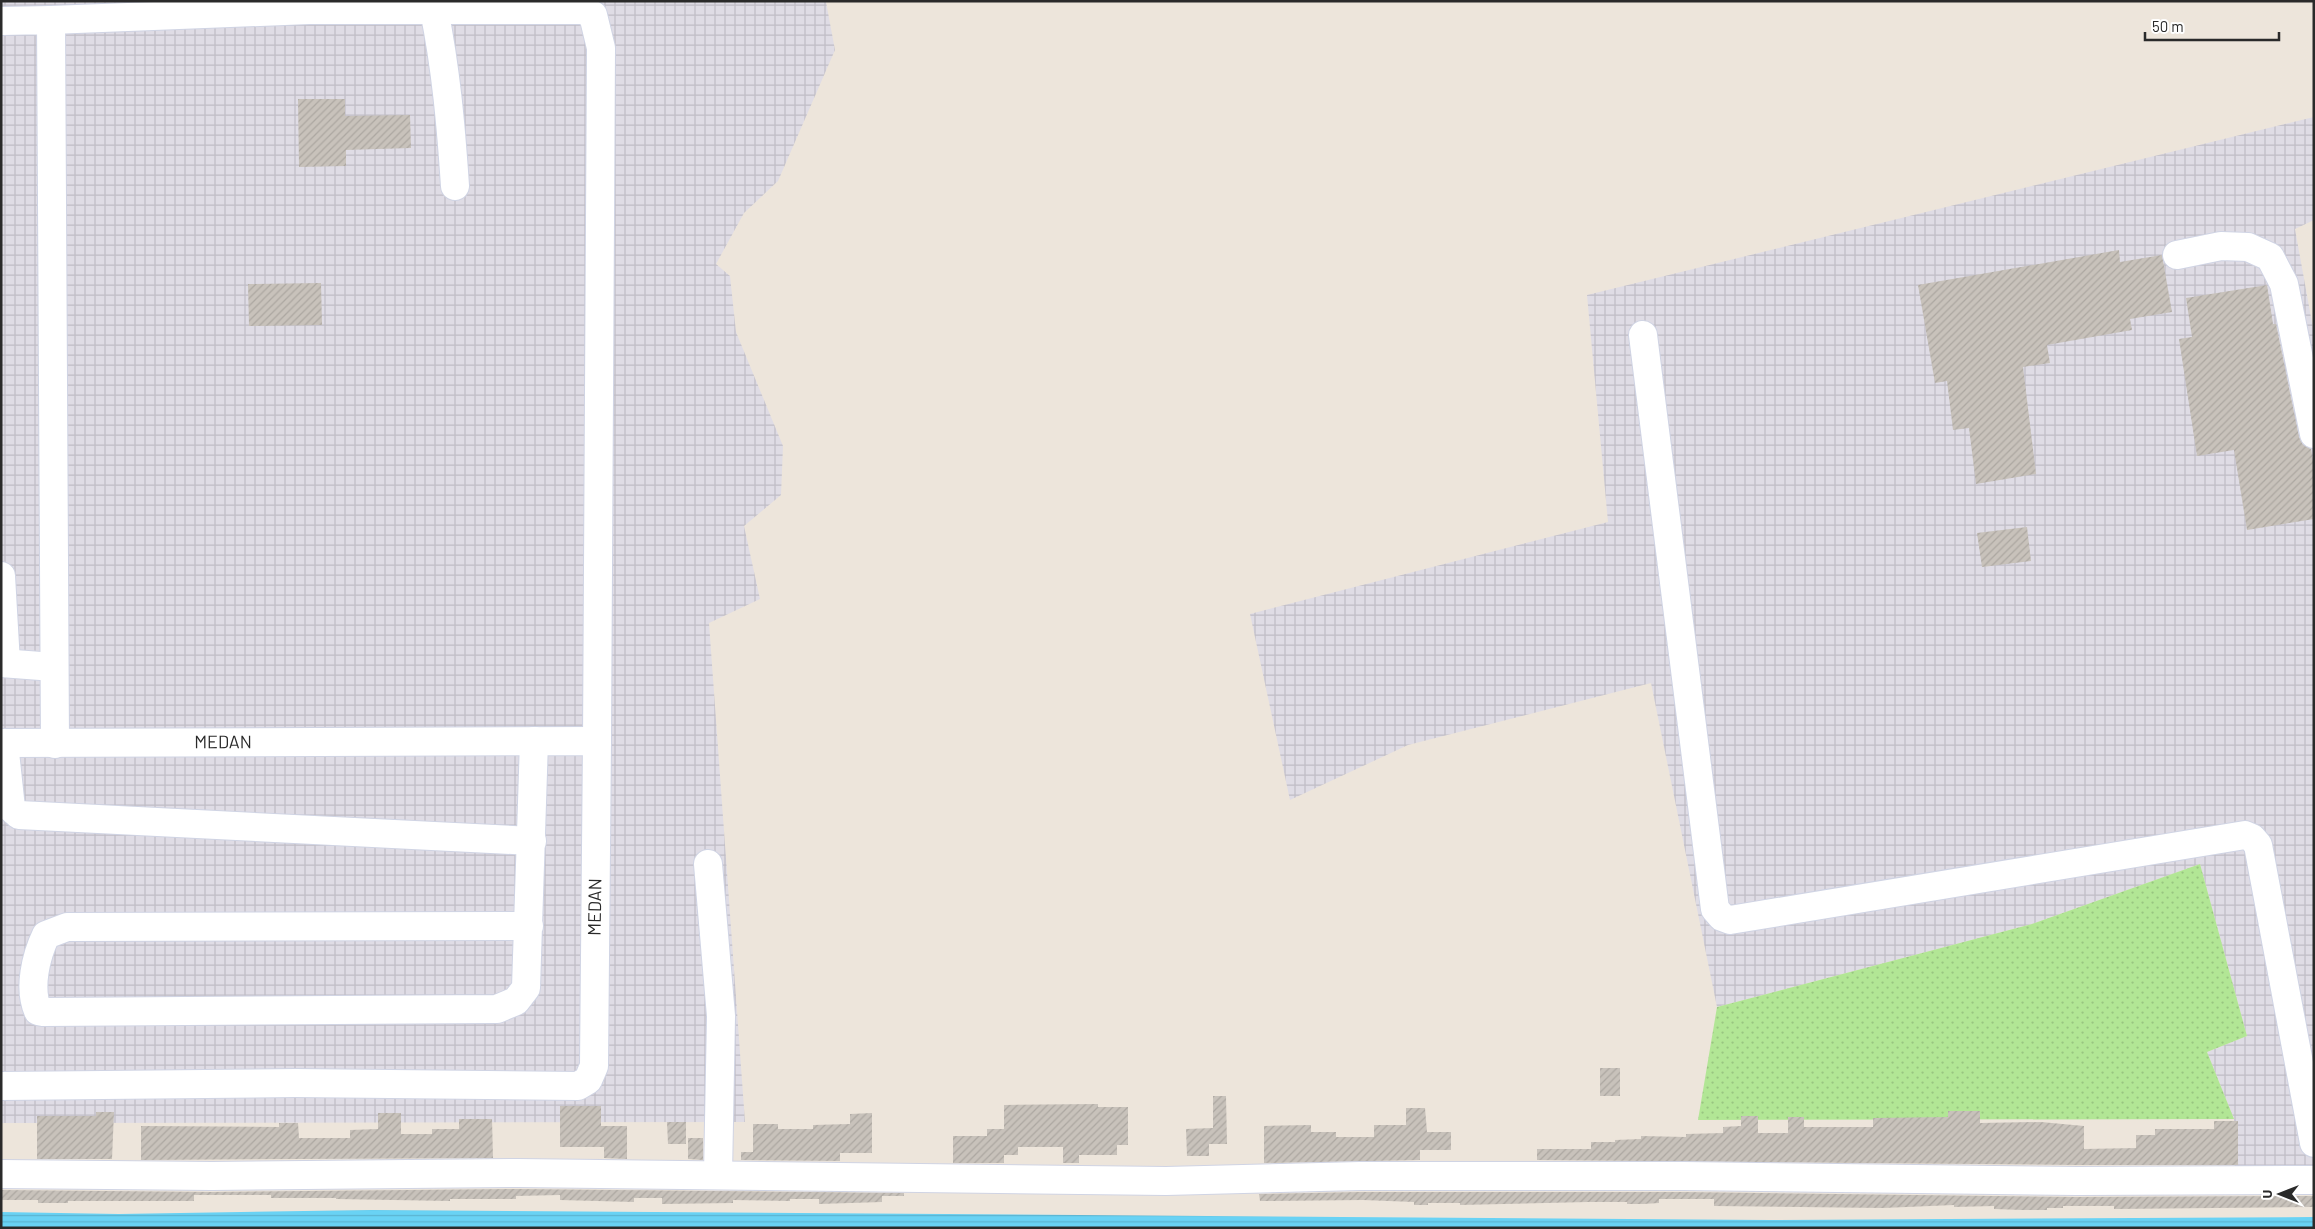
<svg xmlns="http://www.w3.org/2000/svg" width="2315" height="1229" font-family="Barlow,sans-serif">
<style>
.industrial{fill:url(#industrial-grid)}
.grass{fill:url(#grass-dots)}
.water{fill:url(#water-rules)}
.building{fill:url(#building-hatch)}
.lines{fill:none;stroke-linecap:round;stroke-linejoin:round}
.minor-casing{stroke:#d0d4e4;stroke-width:30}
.minor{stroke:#fff;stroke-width:28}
.labels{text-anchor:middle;stroke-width:4.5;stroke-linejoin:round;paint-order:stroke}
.street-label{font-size:18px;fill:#2a2a2a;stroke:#fff}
</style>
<defs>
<pattern id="industrial-grid" width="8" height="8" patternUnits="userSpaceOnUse" patternTransform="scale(1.25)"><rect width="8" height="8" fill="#dfdce5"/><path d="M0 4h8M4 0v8" fill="none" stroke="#c0bdc5"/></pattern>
<pattern id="grass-dots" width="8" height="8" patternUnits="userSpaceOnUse" patternTransform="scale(1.25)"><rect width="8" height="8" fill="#b2e695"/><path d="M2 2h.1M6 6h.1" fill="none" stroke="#99c581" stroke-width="1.8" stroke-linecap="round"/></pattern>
<pattern id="water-rules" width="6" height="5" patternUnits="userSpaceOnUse" patternTransform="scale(1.25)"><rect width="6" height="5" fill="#69d2f4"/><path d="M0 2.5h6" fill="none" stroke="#5bb4d1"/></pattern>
<pattern id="building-hatch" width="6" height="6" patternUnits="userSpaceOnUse" patternTransform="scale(1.25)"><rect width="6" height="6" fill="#c8c2bb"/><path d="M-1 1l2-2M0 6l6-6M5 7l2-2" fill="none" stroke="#aca7a1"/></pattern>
</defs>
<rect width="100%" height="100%" fill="#ede5db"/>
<path class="industrial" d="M 1,1 L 826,2 L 835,50 L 778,181 L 744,213 L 716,264 L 730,276 L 736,332 L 783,446 L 781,495 L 744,526 L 760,599 L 709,623 L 745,1122 L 1,1123 Z
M 2314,117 L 2314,220 L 2295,229 L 2314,334 L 2314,1191 L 2235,1192 L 2234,1119 L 2207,1052 L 2247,1036 L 2200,864 L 2032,924 L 1717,1007 L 1651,683 L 1408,745 L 1290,800 L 1250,614 L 1608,522 L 1587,295 Z"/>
<path class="grass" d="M 2200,864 L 2247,1036 L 2207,1052 L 2234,1119 L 1698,1120 L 1717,1007 L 2032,924 Z"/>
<path class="water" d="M 372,1210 L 1770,1220 L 2314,1217 L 2314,1228 L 1,1228 L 1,1212 L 119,1214 Z"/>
<path class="building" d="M 298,99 L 345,99 L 345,116 L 410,115 L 411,148 L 346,150 L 346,166 L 299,167 Z
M 2119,250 L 2120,262 L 2162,255 L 2172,312 L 2130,319 L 2132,330 L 2047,345 L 2050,363 L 2023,367 L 2036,474 L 1976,484 L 1969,428 L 1953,430 L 1947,381 L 1935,383 L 1918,285 Z
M 321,283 L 322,325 L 249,326 L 248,284 Z
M 2267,285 L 2273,324 L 2276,324 L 2299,437 L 2303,445 L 2311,449 L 2314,467 L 2314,519 L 2247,530 L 2234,450 L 2197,456 L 2179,339 L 2192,337 L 2186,298 Z
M 2027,527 L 2031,561 L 1982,567 L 1977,533 Z
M 1600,1068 L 1620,1068 L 1620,1096 L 1600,1096 Z
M 1213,1096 L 1226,1096 L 1227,1144 L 1209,1144 L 1209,1156 L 1187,1156 L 1186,1129 L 1213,1128 Z
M 1098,1104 L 1098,1107 L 1128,1107 L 1128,1145 L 1117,1145 L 1117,1155 L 1079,1155 L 1079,1163 L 1063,1163 L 1063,1147 L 1018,1147 L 1018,1155 L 1004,1155 L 1004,1163 L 953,1163 L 953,1136 L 987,1136 L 987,1129 L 1004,1129 L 1004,1105 Z
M 560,1106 L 601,1106 L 601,1126 L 627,1126 L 627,1159 L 604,1158 L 604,1147 L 560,1147 Z
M 1406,1108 L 1425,1108 L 1427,1132 L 1451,1132 L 1451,1150 L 1420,1150 L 1420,1160 L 1264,1163 L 1264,1126 L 1311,1125 L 1311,1132 L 1336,1132 L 1336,1137 L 1374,1137 L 1374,1125 L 1406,1125 Z
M 1948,1111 L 1980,1111 L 1980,1123 L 2041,1122 L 2084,1126 L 2084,1149 L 2136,1148 L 2136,1135 L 2155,1135 L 2155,1129 L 2214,1129 L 2214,1121 L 2238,1121 L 2238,1165 L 2077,1165 L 1537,1160 L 1537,1149 L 1591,1149 L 1591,1142 L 1615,1142 L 1615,1140 L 1641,1139 L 1641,1136 L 1686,1137 L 1686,1134 L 1723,1133 L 1723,1127 L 1741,1126 L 1741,1116 L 1758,1116 L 1758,1133 L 1788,1133 L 1788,1117 L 1804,1117 L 1804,1127 L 1873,1127 L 1873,1118 L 1948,1117 Z
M 96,1112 L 114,1112 L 112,1159 L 37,1159 L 37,1116 L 96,1116 Z
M 378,1113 L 401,1113 L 401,1134 L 432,1134 L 432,1129 L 459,1129 L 459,1119 L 492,1119 L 493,1158 L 141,1160 L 141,1126 L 279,1127 L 279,1123 L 298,1123 L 299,1138 L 350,1138 L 350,1130 L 378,1129 Z
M 872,1113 L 872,1153 L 840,1153 L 840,1161 L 741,1160 L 741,1152 L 753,1152 L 753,1124 L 778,1124 L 778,1129 L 813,1129 L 813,1125 L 850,1124 L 850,1114 Z
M 667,1122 L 686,1122 L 686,1144 L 668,1144 Z
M 688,1138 L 703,1138 L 703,1160 L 688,1159 Z
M 518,1189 L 904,1193 L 904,1196 L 882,1196 L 882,1202 L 819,1204 L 819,1199 L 790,1199 L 790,1201 L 733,1200 L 733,1203 L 662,1204 L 662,1198 L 634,1198 L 634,1202 L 560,1200 L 560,1195 L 516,1196 L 516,1199 L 450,1199 L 450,1201 L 336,1199 L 336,1198 L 271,1198 L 271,1195 L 194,1195 L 194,1201 L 68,1201 L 68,1203 L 38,1203 L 38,1200 L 1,1200 L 1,1190 L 212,1192 Z
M 1360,1192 L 1683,1192 L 2077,1197 L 2314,1196 L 2314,1207 L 2114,1209 L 2114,1206 L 2063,1206 L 2063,1208 L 2047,1208 L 2047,1210 L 2022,1210 L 1994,1209 L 1994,1206 L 1954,1207 L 1954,1205 L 1883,1208 L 1714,1206 L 1714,1199 L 1659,1199 L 1659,1203 L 1643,1204 L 1627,1204 L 1627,1202 L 1588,1202 L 1460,1205 L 1460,1203 L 1428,1203 L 1428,1205 L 1414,1205 L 1414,1202 L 1363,1200 L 1260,1201 L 1259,1194 Z"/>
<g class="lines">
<defs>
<g id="minor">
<path d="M 434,10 C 446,69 451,126 455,186"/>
<path d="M 51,20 L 309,10 L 583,10 L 593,15 L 601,48 L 597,741"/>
<path d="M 1,21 L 51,20 L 55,744"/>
<path d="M 2177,255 L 2221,246 L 2248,247 L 2270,257 L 2284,284 L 2314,434"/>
<path d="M 1643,335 L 1715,909 L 1722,917 L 1730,920 L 2245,835 L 2252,838 L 2258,845 L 2314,1143"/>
<path d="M 1,576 L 6,663"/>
<path d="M 1,663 L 54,667"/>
<path id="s1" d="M 1,743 L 597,741 L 594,1066 L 588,1080 L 578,1086 L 295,1083 L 1,1086"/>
<path d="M 4,743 L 11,808 L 19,815 L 532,841"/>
<path d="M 708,864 L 721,1016 L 718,1175"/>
<path d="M 529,926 L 67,927 L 46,935 C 36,956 28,988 38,1011 L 43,1012 L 497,1009 L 516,1001 L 526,988 L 534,741"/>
<path d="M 1,1174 L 212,1176 L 518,1173 L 1166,1181 L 1360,1176 L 1683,1176 L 2077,1181 L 2314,1180"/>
</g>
</defs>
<use href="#minor" class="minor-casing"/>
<use href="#minor" class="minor"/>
</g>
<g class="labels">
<g class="street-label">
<text dy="6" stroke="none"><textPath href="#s1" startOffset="222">MEDAN</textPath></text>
<text transform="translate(595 907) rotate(-89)" y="6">MEDAN</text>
</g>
</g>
<rect width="2315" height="1229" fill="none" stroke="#2a2a2a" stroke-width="5"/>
<g transform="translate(2280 1194) rotate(270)" stroke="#ffffff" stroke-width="4" paint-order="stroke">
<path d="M0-4L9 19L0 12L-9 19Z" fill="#2a2a2a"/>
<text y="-8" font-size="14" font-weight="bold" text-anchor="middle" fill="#2a2a2a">U</text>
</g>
<path d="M2145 32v8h134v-8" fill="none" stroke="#2a2a2a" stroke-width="2.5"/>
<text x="2152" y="32" font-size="15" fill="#2a2a2a" stroke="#ffffff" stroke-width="4" paint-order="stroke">50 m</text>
</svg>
